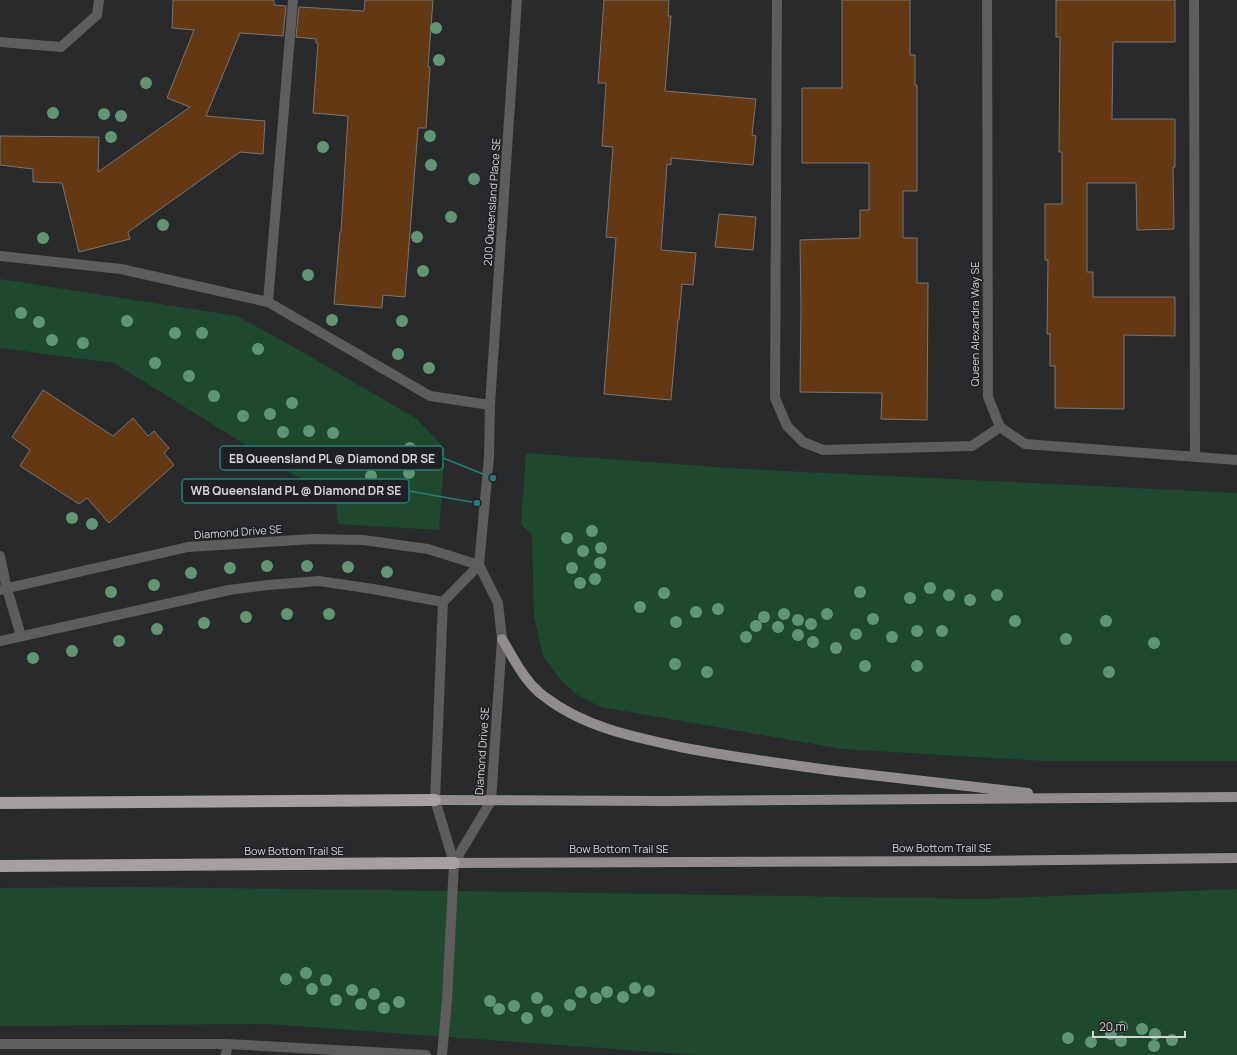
<svg xmlns="http://www.w3.org/2000/svg" width="1237" height="1055" font-family="Manrope,sans-serif">
<style>
.green{fill:#1e492e}
.building{fill:#633813;stroke:#787572}
.lines{fill:none;stroke-linecap:round;stroke-linejoin:round}
.minor{stroke:#5e5c5c;stroke-width:10}
.major{stroke:#918d8d;stroke-width:10}
.highway{stroke:#a6a1a0;stroke-width:12}
.tree{fill:#619674}
.labels{text-anchor:middle;stroke-width:3;stroke-linejoin:round;paint-order:stroke}
.street-label{font-size:11px;fill:#d3d4d6;stroke:#1e2023}
.leader{fill:none;stroke:#237f78;stroke-width:1.5}
.callout-dot{fill:#237f78;stroke:#1e2023;stroke-width:1.5}
.callout{fill:#1e2023;stroke:#237f78;stroke-width:1.5}
.callout-label{font-size:12px;text-anchor:middle;font-weight:bold;fill:#d3d4d6}
</style>
<rect width="100%" height="100%" fill="#282a2c"/>
<path class="green" d="M 0,279 L 237,316 L 299,350 L 417,419 L 445,449 L 439,530 L 338,524 L 336,501 L 114,363 L 0,348 Z
M 526,453 L 743,469 L 1237,493 L 1237,761 L 1045,761 L 843,749 L 601,707 L 577,695 L 559,678 L 543,656 L 534,616 L 532,535 L 521,524 Z
M 127,887 L 530,892 L 980,899 L 1237,889 L 1237,1055 L 696,1055 L 269,1024 L 0,1026 L 0,888 Z"/>
<path class="building" d="M 173,0 L 274,0 L 274,5 L 286,6 L 283,36 L 240,33 L 206,116 L 265,121 L 263,154 L 240,152 L 128,232 L 130,239 L 79,252 L 62,183 L 33,182 L 33,169 L 0,165 L 0,136 L 99,137 L 98,172 L 190,107 L 167,98 L 194,30 L 172,28 Z
M 365,0 L 433,0 L 428,67 L 430,67 L 426,128 L 418,128 L 405,297 L 383,295 L 382,308 L 334,304 L 340,232 L 341,232 L 348,116 L 313,113 L 318,43 L 316,43 L 316,39 L 296,37 L 299,7 L 364,11 Z
M 604,0 L 669,0 L 668,16 L 671,16 L 665,91 L 756,99 L 752,135 L 756,136 L 753,165 L 671,158 L 671,165 L 667,164 L 661,250 L 696,253 L 693,285 L 682,284 L 679,320 L 678,320 L 671,400 L 604,394 L 616,238 L 606,237 L 613,147 L 602,146 L 606,83 L 598,83 Z
M 842,0 L 910,0 L 910,55 L 915,55 L 915,85 L 917,85 L 917,191 L 903,191 L 903,238 L 917,238 L 917,283 L 928,283 L 927,420 L 881,419 L 882,393 L 800,392 L 801,306 L 800,240 L 860,238 L 860,210 L 869,210 L 869,163 L 802,163 L 802,88 L 842,88 Z
M 1056,0 L 1175,0 L 1175,42 L 1113,42 L 1112,119 L 1175,119 L 1175,167 L 1173,167 L 1174,229 L 1137,230 L 1136,183 L 1087,183 L 1087,272 L 1093,272 L 1093,297 L 1175,297 L 1175,336 L 1124,335 L 1124,409 L 1055,408 L 1055,366 L 1050,366 L 1050,334 L 1047,334 L 1048,260 L 1045,260 L 1045,204 L 1062,204 L 1062,152 L 1059,152 L 1060,37 L 1056,37 Z
M 719,214 L 756,217 L 753,250 L 715,247 Z
M 43,390 L 113,436 L 133,418 L 148,436 L 154,431 L 169,448 L 164,453 L 174,465 L 109,523 L 87,498 L 79,504 L 20,466 L 30,450 L 12,437 Z"/>
<g class="lines">
<path class="minor" d="M 777,0 L 775,398 L 787,426 L 803,442 L 823,450 L 972,446 L 1000,427
M 987,0 L 988,397 L 1000,427 L 1025,444 L 1237,460
M 1194,0 L 1195,457
M 0,42 L 61,47 L 97,15 L 99,0
M 0,256 L 121,269 L 268,302 L 430,396 L 490,405
M 268,302 L 293,0
M 0,556 L 7,589 L 21,636
M 479,565 L 489,457 L 490,405 L 517,0
M 0,590 L 188,547 L 313,539 L 363,540 L 428,549 L 479,565 L 498,603 L 502,639 L 491,801 L 454,863
M 0,641 L 229,590 L 268,585 L 319,581 L 373,589 L 443,602
M 0,1044 L 227,1044
M 226,1055 L 227,1044 L 426,1055
M 442,1055 L 447,1000 L 454,863 L 435,800 L 443,602 L 479,565"/>
<path class="major" d="M 502,639 C 514,659 525,683 545,697 C 584,727 633,737 680,747 C 732,757 783,764 836,771 C 900,778 964,786 1028,793
M 435,800 L 664,801 L 1237,797
M 454,863 L 975,861 L 1237,858"/>
<path class="highway" d="M 0,803 L 435,800
M 0,866 L 454,863"/>
</g>
<g class="tree">
<circle cx="436" cy="28" r="6"/>
<circle cx="439" cy="60" r="6"/>
<circle cx="146" cy="83" r="6"/>
<circle cx="53" cy="113" r="6"/>
<circle cx="104" cy="114" r="6"/>
<circle cx="121" cy="116" r="6"/>
<circle cx="430" cy="136" r="6"/>
<circle cx="111" cy="137" r="6"/>
<circle cx="323" cy="147" r="6"/>
<circle cx="431" cy="165" r="6"/>
<circle cx="474" cy="179" r="6"/>
<circle cx="451" cy="217" r="6"/>
<circle cx="163" cy="225" r="6"/>
<circle cx="417" cy="237" r="6"/>
<circle cx="43" cy="238" r="6"/>
<circle cx="423" cy="271" r="6"/>
<circle cx="308" cy="275" r="6"/>
<circle cx="21" cy="313" r="6"/>
<circle cx="332" cy="320" r="6"/>
<circle cx="127" cy="321" r="6"/>
<circle cx="402" cy="321" r="6"/>
<circle cx="39" cy="322" r="6"/>
<circle cx="175" cy="333" r="6"/>
<circle cx="202" cy="333" r="6"/>
<circle cx="52" cy="340" r="6"/>
<circle cx="83" cy="343" r="6"/>
<circle cx="258" cy="349" r="6"/>
<circle cx="398" cy="354" r="6"/>
<circle cx="155" cy="363" r="6"/>
<circle cx="429" cy="368" r="6"/>
<circle cx="189" cy="376" r="6"/>
<circle cx="214" cy="396" r="6"/>
<circle cx="292" cy="403" r="6"/>
<circle cx="270" cy="414" r="6"/>
<circle cx="243" cy="416" r="6"/>
<circle cx="309" cy="431" r="6"/>
<circle cx="283" cy="432" r="6"/>
<circle cx="333" cy="433" r="6"/>
<circle cx="410" cy="448" r="6"/>
<circle cx="409" cy="473" r="6"/>
<circle cx="371" cy="476" r="6"/>
<circle cx="72" cy="518" r="6"/>
<circle cx="92" cy="524" r="6"/>
<circle cx="592" cy="531" r="6"/>
<circle cx="567" cy="538" r="6"/>
<circle cx="601" cy="548" r="6"/>
<circle cx="583" cy="551" r="6"/>
<circle cx="600" cy="563" r="6"/>
<circle cx="267" cy="566" r="6"/>
<circle cx="307" cy="566" r="6"/>
<circle cx="348" cy="567" r="6"/>
<circle cx="230" cy="568" r="6"/>
<circle cx="572" cy="568" r="6"/>
<circle cx="387" cy="572" r="6"/>
<circle cx="191" cy="573" r="6"/>
<circle cx="595" cy="579" r="6"/>
<circle cx="580" cy="583" r="6"/>
<circle cx="154" cy="585" r="6"/>
<circle cx="930" cy="588" r="6"/>
<circle cx="111" cy="592" r="6"/>
<circle cx="860" cy="592" r="6"/>
<circle cx="664" cy="593" r="6"/>
<circle cx="949" cy="595" r="6"/>
<circle cx="997" cy="595" r="6"/>
<circle cx="910" cy="598" r="6"/>
<circle cx="970" cy="600" r="6"/>
<circle cx="640" cy="607" r="6"/>
<circle cx="718" cy="609" r="6"/>
<circle cx="696" cy="612" r="6"/>
<circle cx="287" cy="614" r="6"/>
<circle cx="329" cy="614" r="6"/>
<circle cx="784" cy="614" r="6"/>
<circle cx="827" cy="614" r="6"/>
<circle cx="246" cy="617" r="6"/>
<circle cx="764" cy="617" r="6"/>
<circle cx="873" cy="619" r="6"/>
<circle cx="798" cy="620" r="6"/>
<circle cx="1015" cy="621" r="6"/>
<circle cx="1106" cy="621" r="6"/>
<circle cx="676" cy="622" r="6"/>
<circle cx="204" cy="623" r="6"/>
<circle cx="811" cy="624" r="6"/>
<circle cx="756" cy="626" r="6"/>
<circle cx="778" cy="627" r="6"/>
<circle cx="157" cy="629" r="6"/>
<circle cx="917" cy="631" r="6"/>
<circle cx="942" cy="631" r="6"/>
<circle cx="856" cy="634" r="6"/>
<circle cx="798" cy="635" r="6"/>
<circle cx="746" cy="637" r="6"/>
<circle cx="892" cy="637" r="6"/>
<circle cx="1066" cy="639" r="6"/>
<circle cx="119" cy="641" r="6"/>
<circle cx="813" cy="642" r="6"/>
<circle cx="1154" cy="643" r="6"/>
<circle cx="836" cy="648" r="6"/>
<circle cx="72" cy="651" r="6"/>
<circle cx="33" cy="658" r="6"/>
<circle cx="675" cy="664" r="6"/>
<circle cx="865" cy="666" r="6"/>
<circle cx="917" cy="666" r="6"/>
<circle cx="707" cy="672" r="6"/>
<circle cx="1109" cy="672" r="6"/>
<circle cx="306" cy="973" r="6"/>
<circle cx="286" cy="979" r="6"/>
<circle cx="326" cy="980" r="6"/>
<circle cx="635" cy="988" r="6"/>
<circle cx="312" cy="989" r="6"/>
<circle cx="352" cy="990" r="6"/>
<circle cx="649" cy="991" r="6"/>
<circle cx="581" cy="992" r="6"/>
<circle cx="607" cy="992" r="6"/>
<circle cx="374" cy="994" r="6"/>
<circle cx="623" cy="997" r="6"/>
<circle cx="537" cy="998" r="6"/>
<circle cx="596" cy="998" r="6"/>
<circle cx="336" cy="1000" r="6"/>
<circle cx="490" cy="1001" r="6"/>
<circle cx="399" cy="1002" r="6"/>
<circle cx="361" cy="1004" r="6"/>
<circle cx="570" cy="1005" r="6"/>
<circle cx="514" cy="1006" r="6"/>
<circle cx="384" cy="1008" r="6"/>
<circle cx="499" cy="1009" r="6"/>
<circle cx="547" cy="1011" r="6"/>
<circle cx="527" cy="1018" r="6"/>
<circle cx="1122" cy="1027" r="6"/>
<circle cx="1142" cy="1029" r="6"/>
<circle cx="1111" cy="1034" r="6"/>
<circle cx="1155" cy="1034" r="6"/>
<circle cx="1068" cy="1038" r="6"/>
<circle cx="1172" cy="1040" r="6"/>
<circle cx="1121" cy="1041" r="6"/>
<circle cx="1091" cy="1042" r="6"/>
<circle cx="1154" cy="1046" r="6"/>
</g>
<g class="labels">
<g class="street-label">
<text transform="translate(492 202) rotate(-86)" y="4">200 Queensland Place SE</text>
<text transform="translate(975 324) rotate(-90)" y="4">Queen Alexandra Way SE</text>
<text transform="translate(238 532) rotate(-4)" y="4">Diamond Drive SE</text>
<text transform="translate(482 751) rotate(-86)" y="4">Diamond Drive SE</text>
<text x="942" y="852">Bow Bottom Trail SE</text>
<text x="619" y="853">Bow Bottom Trail SE</text>
<text x="294" y="855">Bow Bottom Trail SE</text>
</g>
</g>
<path class="leader" d="M493 478L443 458M477 503L409 491"/>
<g class="callout-dot">
<circle cx="493" cy="478" r="4"/>
<circle cx="477" cy="503" r="4"/>
</g>
<g class="callout">
<rect x="220" y="446" width="223" height="24" rx="4"/>
<rect x="182" y="479" width="227" height="24" rx="4"/>
</g>
<g class="callout-label">
<text x="332" y="463">EB Queensland PL @ Diamond DR SE</text>
<text x="296" y="495">WB Queensland PL @ Diamond DR SE</text>
</g>
<path d="M1093 1031v6h92v-6" fill="none" stroke="#d3d4d6" stroke-width="2"/>
<text x="1099" y="1031" font-size="12" fill="#d3d4d6" stroke="#1e2023" stroke-width="3" paint-order="stroke">20 m</text>
</svg>
